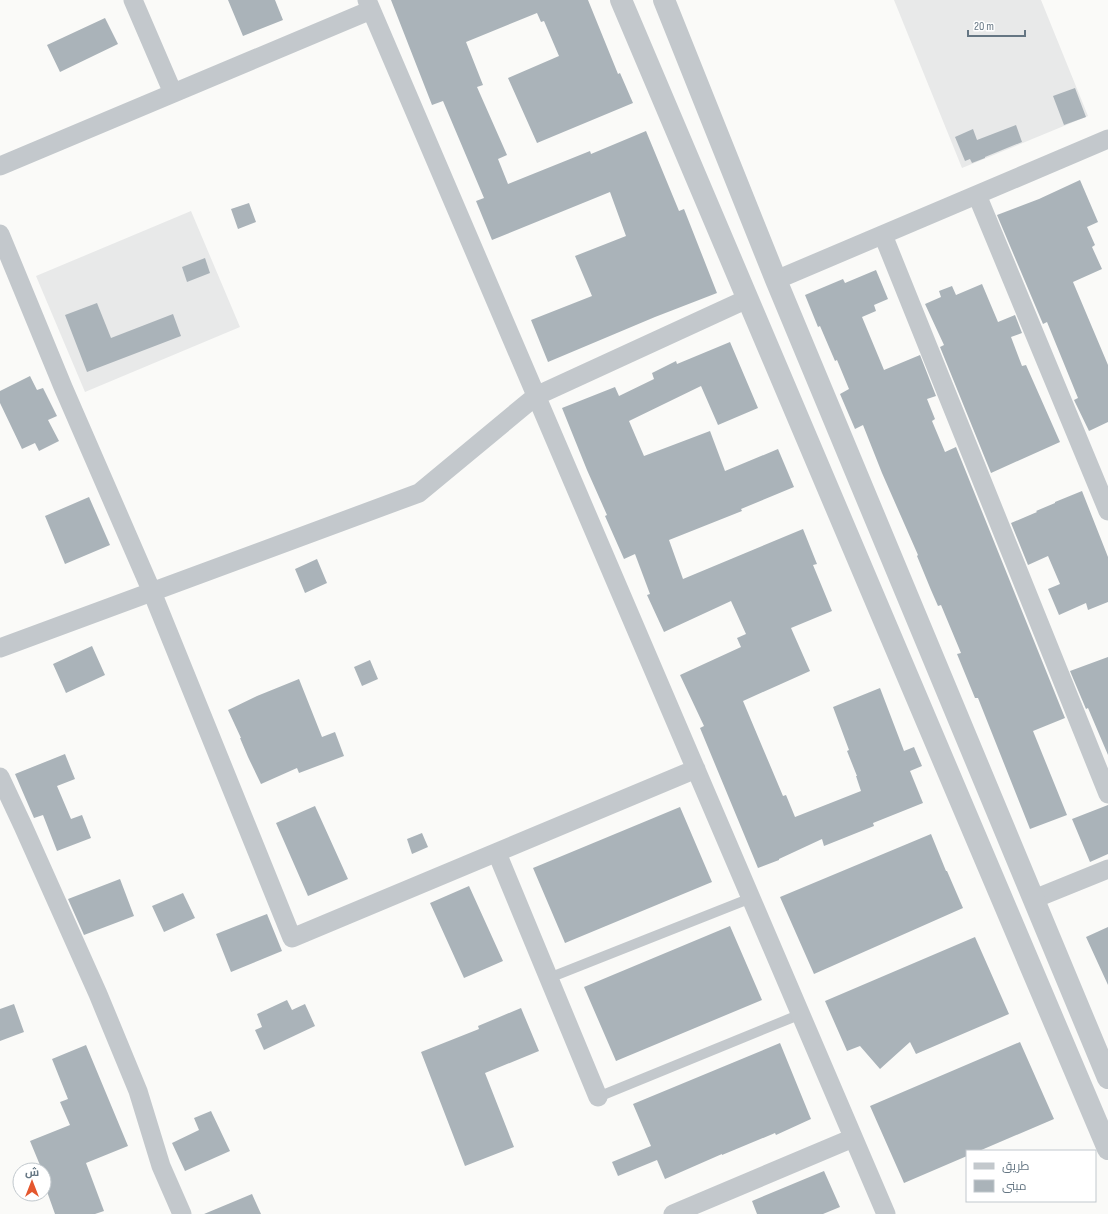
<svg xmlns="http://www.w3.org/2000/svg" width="1108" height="1214" font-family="'Sofia Sans Condensed',Cairo,sans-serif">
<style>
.built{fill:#e8e9e9}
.building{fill:#aab3b9}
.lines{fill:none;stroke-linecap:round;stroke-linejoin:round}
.service{stroke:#c3c8cc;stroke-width:10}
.minor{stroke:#c3c8cc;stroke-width:19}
.tertiary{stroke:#c3c8cc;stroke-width:22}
</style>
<rect width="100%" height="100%" fill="#fafaf8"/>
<path class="built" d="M 894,0 L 1041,0 L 1088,116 L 962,168 Z
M 191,211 L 240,327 L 85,392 L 36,276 Z"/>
<path class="building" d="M 228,0 L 275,0 L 283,20 L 243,36 Z
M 391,0 L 588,0 L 618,74 L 620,73 L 633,103 L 537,143 L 508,78 L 559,56 L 544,21 L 541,22 L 537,13 L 466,42 L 483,85 L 477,87 L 507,155 L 498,159 L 508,184 L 590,151 L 591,154 L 646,131 L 679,211 L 684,209 L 717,293 L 655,317 L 548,362 L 531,320 L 592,296 L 575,256 L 626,236 L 610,192 L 492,240 L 476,201 L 484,198 L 443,101 L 432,105 Z
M 105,18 L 118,44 L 60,72 L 47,45 Z
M 1075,88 L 1086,117 L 1064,125 L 1053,96 Z
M 1016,125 L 1022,142 L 985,157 L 985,158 L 972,163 L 970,159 L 965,161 L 955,137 L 973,129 L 977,140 Z
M 1080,180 L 1098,222 L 1087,227 L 1095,245 L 1092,247 L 1102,269 L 1073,282 L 1108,365 L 1108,422 L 1089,431 L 1074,400 L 1078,398 L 1047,322 L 1043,324 L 997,215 L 1039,199 Z
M 249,203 L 256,222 L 238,229 L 231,209 Z
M 205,258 L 210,273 L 187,282 L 182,267 Z
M 876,270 L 888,299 L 874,305 L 876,311 L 862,317 L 884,370 L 920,355 L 936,396 L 927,399 L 935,419 L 932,421 L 945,452 L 956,447 L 1065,718 L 1033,731 L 1067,815 L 1030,829 L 978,698 L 975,698 L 957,654 L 961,653 L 941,605 L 938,606 L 931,590 L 917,556 L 918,555 L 882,473 L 863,425 L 855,429 L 840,394 L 849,389 L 837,360 L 835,361 L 820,326 L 818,327 L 805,295 L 843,279 L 845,283 Z
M 982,284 L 998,322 L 1015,315 L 1022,333 L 1011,337 L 1022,366 L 1026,365 L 1060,442 L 991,473 L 940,347 L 944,345 L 925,304 L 941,297 L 939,291 L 952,286 L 956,295 Z
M 97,303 L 111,338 L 173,314 L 181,336 L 87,372 L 65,315 Z
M 730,342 L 758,408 L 718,425 L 701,386 L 629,421 L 644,456 L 710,431 L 725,471 L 778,449 L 794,487 L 741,509 L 742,511 L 669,540 L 683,579 L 803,529 L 817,564 L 813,565 L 832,611 L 791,628 L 810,671 L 743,701 L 783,796 L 786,795 L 795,817 L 861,791 L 856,776 L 857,776 L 847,751 L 849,750 L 833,707 L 880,688 L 904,751 L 914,747 L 922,766 L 910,771 L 923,803 L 873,823 L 874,826 L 824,846 L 822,839 L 779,859 L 779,860 L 758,868 L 700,728 L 704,726 L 680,675 L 741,647 L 737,638 L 746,634 L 731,601 L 664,632 L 647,595 L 650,594 L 635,554 L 624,559 L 605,516 L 607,515 L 587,470 L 562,408 L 615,387 L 619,396 L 654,379 L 652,373 L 676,361 L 677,364 Z
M 30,376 L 37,390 L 43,388 L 57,416 L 48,420 L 59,441 L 39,451 L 35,443 L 22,449 L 0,403 L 0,391 Z
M 1082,491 L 1108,557 L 1108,602 L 1088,610 L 1086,603 L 1059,615 L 1048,589 L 1060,584 L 1048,556 L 1028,565 L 1011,523 L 1037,512 L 1036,511 L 1055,503 L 1055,502 Z
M 89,497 L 110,545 L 65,564 L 45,516 Z
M 317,559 L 327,583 L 305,593 L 295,569 Z
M 92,646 L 105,675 L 66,693 L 53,664 Z
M 1108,657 L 1108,755 L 1088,708 L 1086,709 L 1070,671 Z
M 370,660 L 378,679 L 362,686 L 354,667 Z
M 299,679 L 322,737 L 335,732 L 344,756 L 299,773 L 297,768 L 261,784 L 248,757 L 240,738 L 241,738 L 228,710 L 257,696 Z
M 65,754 L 75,779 L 57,786 L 71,819 L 82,815 L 91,838 L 57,851 L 43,815 L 34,818 L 15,774 Z
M 1108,805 L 1108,854 L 1090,862 L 1072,819 Z
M 315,806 L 348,879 L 308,896 L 276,823 Z
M 680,807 L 712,882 L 565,943 L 533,868 Z
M 422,833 L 428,847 L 412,854 L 407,839 Z
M 931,834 L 946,871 L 947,871 L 963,908 L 814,974 L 780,897 Z
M 120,879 L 134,916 L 84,935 L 68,899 Z
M 469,886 L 503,961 L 464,978 L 430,903 Z
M 183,893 L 195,918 L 164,932 L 152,906 Z
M 267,914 L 282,951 L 231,972 L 216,934 Z
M 730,926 L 762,1000 L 616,1061 L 584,987 Z
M 1108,927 L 1108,985 L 1086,937 Z
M 975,937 L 1009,1014 L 916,1054 L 910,1042 L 880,1069 L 860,1046 L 847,1051 L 825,1001 Z
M 287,1000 L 292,1010 L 305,1004 L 315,1026 L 264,1050 L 255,1030 L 262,1027 L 257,1014 Z
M 14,1004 L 24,1032 L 0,1041 L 0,1009 Z
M 521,1008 L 539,1051 L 485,1073 L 514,1147 L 465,1166 L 421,1052 L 479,1029 L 478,1026 Z
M 1020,1042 L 1054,1119 L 979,1151 L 967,1151 L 967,1156 L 904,1183 L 870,1106 Z
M 780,1043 L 811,1119 L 776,1135 L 775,1133 L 722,1155 L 722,1154 L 665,1179 L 657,1160 L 618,1176 L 612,1162 L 651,1146 L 633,1104 Z
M 86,1045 L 128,1146 L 86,1163 L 104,1211 L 95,1214 L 55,1214 L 45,1186 L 48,1184 L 44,1175 L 44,1170 L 42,1170 L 30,1141 L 70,1125 L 60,1102 L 68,1099 L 52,1059 Z
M 211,1111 L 230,1151 L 185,1171 L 172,1143 L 199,1130 L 194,1118 Z
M 824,1171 L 840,1207 L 823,1214 L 757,1214 L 752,1201 Z
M 252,1194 L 261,1214 L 204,1214 Z"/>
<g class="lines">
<path class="service" d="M 549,978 L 751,898
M 598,1097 L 801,1014"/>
<path class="minor" d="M 133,0 L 173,93
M 367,0 L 886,1214
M 0,166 L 371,10
M 977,195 L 1108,511
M 0,234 L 63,387 L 152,592 L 292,938 L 696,769
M 883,235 L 1108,794
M 776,280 L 1108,139
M 0,648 L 419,493 L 536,396 L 747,299
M 0,777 L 23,826 L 98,994 L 138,1091 L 161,1166 L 182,1214
M 497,853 L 598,1097
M 1034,899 L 1108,869
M 673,1214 L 853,1138"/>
<path class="tertiary" d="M 621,0 L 1108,1149
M 664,0 L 776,280 L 1108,1078"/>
</g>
<rect x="966" y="1150" width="130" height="52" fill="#ffffff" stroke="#c1c8cd"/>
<rect x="974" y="1163" width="20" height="6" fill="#c3c8cc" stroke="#c1c8cd"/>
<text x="1002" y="1170" font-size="12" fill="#657683">طريق</text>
<rect x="974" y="1180" width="20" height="12" fill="#aab3b9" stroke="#c1c8cd"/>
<text x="1002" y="1190" font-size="12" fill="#657683">مبنى</text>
<g transform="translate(32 1182)"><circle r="19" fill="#ffffff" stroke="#c1c8cd"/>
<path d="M0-3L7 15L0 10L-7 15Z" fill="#e4572e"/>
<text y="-6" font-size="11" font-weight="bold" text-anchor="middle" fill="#657683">ش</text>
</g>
<path d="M968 30v6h57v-6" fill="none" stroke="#657683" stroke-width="2"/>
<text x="974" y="30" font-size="12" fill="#657683" stroke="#ffffff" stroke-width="3" paint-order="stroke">20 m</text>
</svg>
